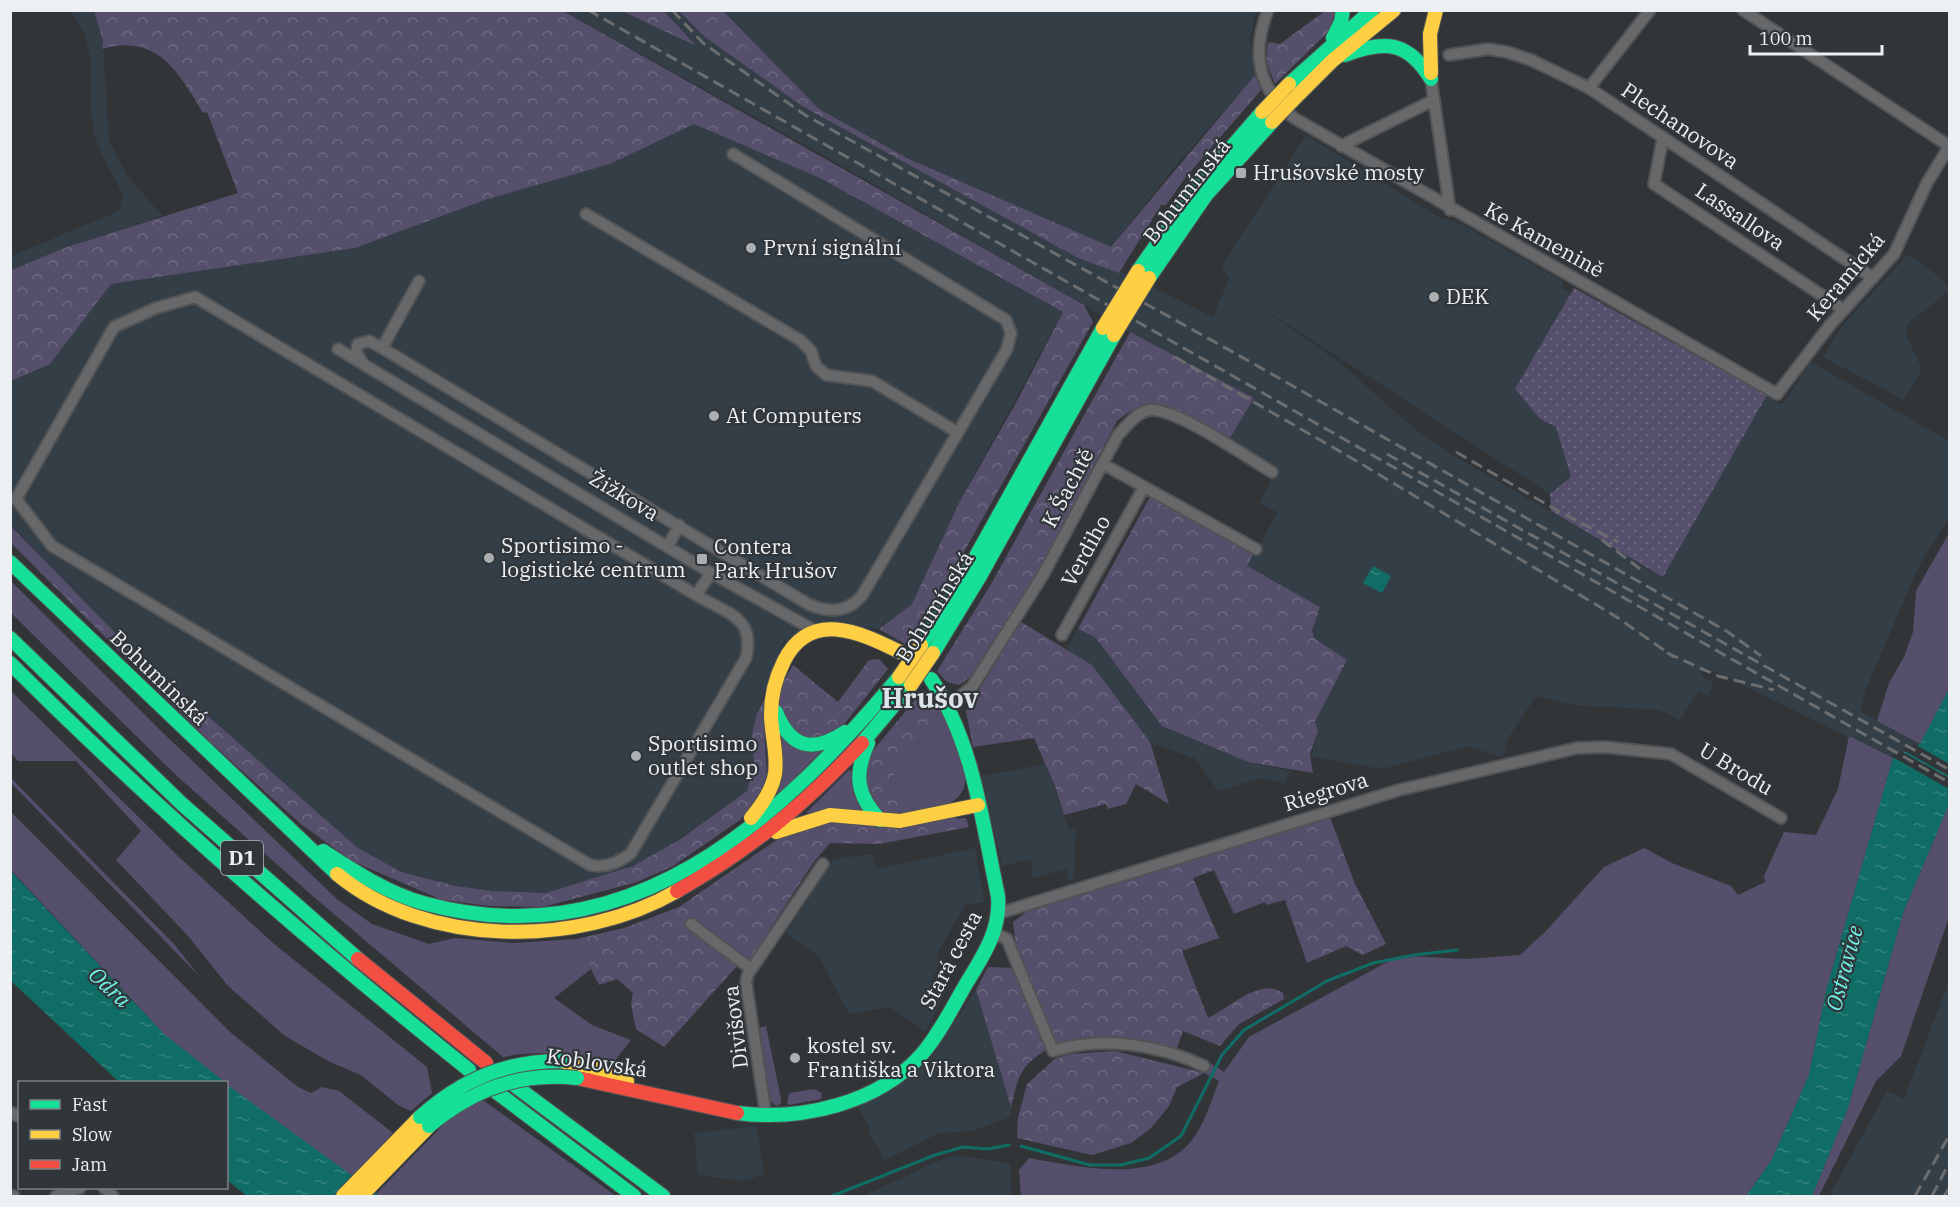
<svg xmlns="http://www.w3.org/2000/svg" width="1960" height="1207" font-family="'IBM Plex Serif',serif">
<style>
.built{fill:#343e46}
.grass{fill:#564f6c}
.forest{fill:url(#forest-crowns)}
.park{fill:url(#park-dots)}
.water{fill:url(#water-ripples)}
.pier{fill:#323538}
.lines{fill:none;stroke-linecap:round;stroke-linejoin:round}
.stream{stroke:#106d66;stroke-width:3}
.street-casing{stroke:#515355;stroke-width:14}
.fast-casing{stroke:#515355;stroke-width:16}
.slow-casing{stroke:#515355;stroke-width:16}
.jam-casing{stroke:#515355;stroke-width:16}
.street{stroke:#676869;stroke-width:10}
.fast{stroke:#16e098;stroke-width:14}
.slow{stroke:#ffcf43;stroke-width:14}
.jam{stroke:#f24e42;stroke-width:14}
.rail{stroke:#6b6d6e;stroke-width:3;stroke-dasharray:12 6;stroke-linecap:butt}
.fast-bridge-casing{stroke:#515355;stroke-width:16;stroke-linecap:butt}
.slow-bridge-casing{stroke:#515355;stroke-width:16;stroke-linecap:butt}
.fast-bridge{stroke:#16e098;stroke-width:14}
.slow-bridge{stroke:#ffcf43;stroke-width:14}
.poi-dot{fill:#abafb2;stroke:#30363a;stroke-width:2}
.labels{text-anchor:middle;stroke-width:4.5;stroke-linejoin:round;paint-order:stroke}
.shield{fill:#30363a;stroke:#b4b8bc;stroke-width:1.5}
.shield-label{font-size:20px;font-weight:bold;fill:#ecf0f3}
.street-label{font-size:21px;fill:#ecf0f3;stroke:#30363a}
.poi-label{font-size:21px;fill:#ecf0f3;stroke:#30363a;text-anchor:start}
.water-label{font-size:22px;font-style:italic;fill:#72f1e5;stroke:#30363a}
.district-label{font-size:27px;font-weight:bold;fill:#dce4ea;stroke:#30363a}
</style>
<defs>
<pattern id="forest-crowns" width="20" height="18" patternUnits="userSpaceOnUse" patternTransform="scale(1.5)"><rect width="20" height="18" fill="#564f6c"/><path d="M2 6a3 3 0 1 1 6 0M12 15a3 3 0 1 1 6 0" fill="none" stroke="#6e6981"/></pattern>
<pattern id="park-dots" width="8" height="8" patternUnits="userSpaceOnUse" patternTransform="scale(1.5)"><rect width="8" height="8" fill="#564f6c"/><path d="M2 2h.1M6 6h.1" fill="none" stroke="#6e6981" stroke-width="1.8" stroke-linecap="round"/></pattern>
<pattern id="water-ripples" width="26" height="14" patternUnits="userSpaceOnUse" patternTransform="scale(1.5)"><rect width="26" height="14" fill="#106d66"/><path d="M2 4q2-2 4 0t4 0M15 11q2-2 4 0t4 0" fill="none" stroke="#33827c"/></pattern>
</defs>
<rect width="100%" height="100%" fill="#323538"/>
<path class="built" d="M 71,11 L 94,11 L 103,41 L 109,141 L 127,175 L 162,216 L 67,247 L 11,270 L 11,256 L 112,214 L 121,208 L 123,195 L 102,155 L 94,134 L 90,95 L 91,61 L 85,34 Z
M 563,11 L 622,11 L 694,45 L 664,11 L 679,11 L 705,37 L 802,106 L 1078,258 L 1126,274 L 1213,317 L 1229,279 L 1222,266 L 1306,135 L 1439,217 L 1461,224 L 1564,282 L 1561,288 L 1571,293 L 1515,389 L 1540,419 L 1556,427 L 1571,477 L 1550,494 L 1258,305 L 1340,363 L 1411,426 L 1451,454 L 1663,577 L 1767,395 L 1782,405 L 1811,362 L 1949,441 L 1949,517 L 1919,566 L 1867,686 L 1860,711 L 1949,761 L 1893,759 L 1706,667 L 1701,675 L 1714,683 L 1707,695 L 1699,691 L 1680,720 L 1659,710 L 1573,705 L 1536,696 L 1505,743 L 1506,751 L 1501,757 L 1468,746 L 1382,769 L 1311,757 L 1318,731 L 1315,723 L 1347,660 L 1314,638 L 1312,632 L 1320,607 L 1246,566 L 1278,513 L 1260,503 L 1277,467 L 1229,440 L 1254,398 L 1130,332 L 823,155 Z
M 723,11 L 1256,11 L 1250,38 L 1255,75 L 1173,169 L 1111,247 L 909,159 L 819,109 Z
M 694,124 L 820,178 L 1063,312 L 960,501 L 912,604 L 878,629 L 844,624 L 808,626 L 783,643 L 756,716 L 752,735 L 754,766 L 747,791 L 655,856 L 603,877 L 546,893 L 492,891 L 456,886 L 401,872 L 358,848 L 126,644 L 11,525 L 11,381 L 50,364 L 111,284 L 355,248 L 488,199 L 610,164 Z
M 1908,254 L 1942,279 L 1949,291 L 1906,325 L 1907,337 L 1922,369 L 1904,400 L 1823,357 L 1843,325 Z
M 1078,629 L 1095,637 L 1162,726 L 1248,762 L 1290,771 L 1285,783 L 1260,778 L 1218,791 L 1196,759 L 1150,742 L 1092,665 L 1066,650 Z
M 1046,764 L 1069,830 L 1076,828 L 1074,878 L 1068,880 L 1067,868 L 1032,879 L 1032,859 L 1002,866 L 981,776 Z
M 975,848 L 984,902 L 965,905 L 936,956 L 941,961 L 931,982 L 946,990 L 926,1032 L 890,1007 L 849,1014 L 818,955 L 786,933 L 834,859 L 872,854 L 876,869 Z
M 1949,981 L 1949,1196 L 1829,1196 L 1887,1091 L 1904,1099 Z
M 976,990 L 1011,1107 L 1010,1117 L 972,1131 L 939,1133 L 885,1160 L 868,1132 L 871,1130 L 856,1104 L 907,1079 L 924,1067 Z
M 757,1126 L 764,1174 L 744,1181 L 704,1176 L 698,1173 L 694,1133 Z
M 959,1156 L 1010,1163 L 1012,1196 L 863,1196 L 947,1157 Z"/>
<path class="grass" d="M 1949,533 L 1949,689 L 1920,744 L 1877,721 L 1889,683 L 1904,657 L 1913,632 L 1916,591 Z
M 10,580 L 159,729 L 338,900 L 372,924 L 429,944 L 455,938 L 513,943 L 576,939 L 591,969 L 554,998 L 592,1025 L 631,1040 L 610,1067 C 573,1054 541,1049 503,1057 L 315,898 L 178,777 L 11,613 Z
M 11,691 L 179,857 L 273,943 L 427,1067 L 432,1093 L 411,1111 L 398,1105 L 361,1075 L 330,1062 L 285,1036 L 228,986 L 189,937 L 116,860 L 141,831 L 76,761 L 18,761 L 11,753 Z
M 933,695 C 945,713 974,772 962,792 C 953,807 931,809 916,813 L 890,780 L 938,716 Z
M 779,733 L 808,752 L 822,751 L 780,793 L 776,793 Z
M 1849,736 L 1893,758 L 1827,987 L 1809,1075 L 1771,1161 L 1746,1196 L 1021,1196 L 1019,1170 L 1029,1158 C 1076,1166 1157,1186 1192,1140 C 1205,1123 1211,1101 1219,1081 L 1204,1073 L 1210,1063 L 1224,1072 L 1249,1037 L 1391,960 L 1404,956 L 1466,959 L 1520,955 L 1545,932 L 1604,867 L 1644,848 L 1672,863 L 1731,886 L 1738,895 L 1765,882 L 1764,876 L 1784,832 L 1816,835 L 1838,789 Z
M 849,770 L 853,771 L 868,813 L 830,811 L 806,813 Z
M 11,778 L 174,944 L 200,977 L 11,783 Z
M 1949,804 L 1949,917 L 1901,1056 L 1876,1081 L 1819,1196 L 1812,1196 L 1848,1108 L 1903,913 Z
M 10,811 L 230,1032 L 298,1087 L 311,1093 L 322,1087 L 339,1091 L 393,1133 L 351,1177 L 250,1103 L 164,1034 L 11,870 Z
M 766,1026 L 781,1099 L 781,1104 L 776,1106 L 771,1101 L 758,1028 Z
M 814,1089 L 822,1093 L 821,1099 L 789,1105 L 787,1103 L 789,1093 Z
M 480,1098 L 616,1196 L 380,1196 L 376,1194 L 450,1118 Z"/>
<path class="forest" d="M 94,11 L 563,11 L 1084,305 L 1093,322 L 938,598 L 905,644 L 879,629 L 912,604 L 960,501 L 1017,401 L 1063,312 L 820,178 L 694,124 L 610,164 L 488,199 L 355,248 L 111,284 L 50,364 L 11,381 L 11,270 L 67,247 L 238,193 L 207,112 L 203,113 C 178,72 158,33 102,49 L 103,41 Z
M 622,11 L 664,11 L 696,46 Z
M 679,11 L 723,11 L 819,109 L 909,159 L 1111,247 L 1255,75 L 1261,90 L 1185,178 L 1166,205 L 1161,205 L 1119,273 L 1078,258 L 802,106 L 705,37 Z
M 1325,11 L 1336,11 L 1328,32 L 1275,84 L 1266,61 L 1268,42 L 1280,44 Z
M 1130,332 L 1254,398 L 1229,440 C 1190,417 1158,386 1117,421 L 1036,576 L 973,675 L 959,685 L 947,682 L 937,671 L 990,586 Z
M 1152,493 L 1254,552 L 1247,566 L 1320,607 L 1312,631 L 1314,638 L 1347,660 L 1315,722 L 1318,731 L 1310,754 L 1313,773 L 1248,762 L 1162,726 L 1095,637 L 1078,629 Z
M 10,525 L 126,644 L 358,848 L 401,872 L 456,886 L 492,891 L 546,893 L 633,866 L 679,840 L 747,791 L 754,766 L 752,735 L 756,716 L 765,697 L 764,726 L 767,779 L 755,803 L 740,820 L 673,866 L 637,882 L 543,907 L 490,906 L 442,900 L 352,861 L 302,825 L 210,742 L 11,543 Z
M 1021,622 L 1092,665 L 1150,742 L 1169,804 L 1136,784 L 1126,804 L 1108,809 L 1106,804 L 1064,815 L 1055,786 L 1034,738 L 973,747 L 966,711 Z
M 879,659 L 888,669 L 842,727 L 823,739 L 804,740 C 775,711 771,702 793,665 L 838,702 L 869,660 Z
M 923,690 L 933,695 L 938,716 L 890,780 L 916,813 L 885,813 L 865,797 L 862,772 L 867,758 Z
M 955,816 L 957,819 L 966,818 L 969,827 L 879,844 L 830,843 L 813,863 L 750,960 L 696,921 L 685,926 L 737,966 L 664,1047 L 636,1029 L 631,1005 L 633,993 L 617,979 L 599,985 L 576,939 L 624,928 L 679,907 L 778,839 L 830,822 Z
M 1330,817 L 1355,884 L 1386,944 L 1363,955 L 1346,946 L 1307,963 L 1285,900 L 1266,905 L 1265,902 L 1234,914 L 1214,870 L 1193,878 L 1219,938 L 1182,951 L 1208,1018 C 1228,1009 1261,976 1283,993 L 1284,999 L 1239,1024 L 1220,1046 L 1183,1031 L 1177,1048 C 1135,1037 1098,1035 1056,1046 L 1017,955 L 1013,922 L 1028,911 Z
M 988,967 L 1016,968 L 1046,1050 C 1019,1067 1018,1078 1011,1107 L 976,990 Z
M 1115,1051 L 1204,1073 L 1177,1087 L 1169,1106 L 1151,1128 L 1131,1143 L 1092,1155 L 1017,1138 L 1018,1118 L 1027,1084 L 1055,1059 L 1069,1054 Z"/>
<path class="park" d="M 1574,288 L 1767,395 L 1663,577 L 1551,511 L 1550,494 L 1571,477 L 1556,427 L 1540,419 L 1515,389 Z"/>
<path class="water" d="M 1373,566 L 1391,576 L 1382,593 L 1363,583 Z
M 1949,689 L 1949,804 L 1903,913 L 1848,1108 L 1812,1196 L 1746,1196 L 1771,1161 L 1809,1075 L 1827,987 L 1893,758 L 1920,744 Z
M 10,870 L 164,1034 L 225,1082 L 119,1082 L 11,981 Z
M 226,1084 L 380,1196 L 247,1196 L 227,1180 Z"/>
<path class="pier" d="M 1914,744 L 1949,764 L 1949,776 L 1903,750 Z
M 1901,751 L 1949,778 L 1949,789 L 1891,756 Z"/>
<g class="lines">
<path class="stream" d="M 1021,1146 L 1090,1165 L 1121,1165 L 1149,1158 L 1181,1136 L 1222,1055 L 1244,1030 L 1327,981 L 1373,963 L 1414,955 L 1457,950
M 832,1196 L 935,1155 L 963,1147 L 988,1149 L 1009,1145"/>
<defs>
<path id="street" d="M 1268,10 C 1251,53 1258,89 1294,118 L 1777,394 L 1830,325 L 1894,254 L 1927,183 L 1950,145
M 1743,10 L 1949,146
M 1449,55 L 1488,49 L 1507,52 L 1531,60 L 1589,88 L 1873,278
M 1431,79 L 1450,210
M 1589,88 L 1650,10
M 1663,137 L 1654,184 L 1844,310
M 1341,146 L 1434,100
M 586,214 L 800,340 L 811,351 L 816,366 L 826,375 L 872,381 L 957,432
M 419,281 L 382,348 L 808,604 C 828,613 849,613 863,594 L 1007,349 L 1011,333 L 1006,320 L 733,154
M 338,349 L 711,573 L 814,630
M 362,362 L 356,352 L 358,344 L 369,341 L 382,348
M 1103,464 L 1256,549
M 668,546 L 679,525
M 696,595 L 195,297 L 156,308 L 114,327 L 16,499 L 52,546 L 590,865 C 605,868 619,863 631,853 L 746,658 C 756,617 726,613 696,595 L 711,573
M 1062,635 L 1144,487
M 949,705 L 972,687 L 1043,575 L 1118,435 C 1127,426 1137,411 1151,410 C 1178,409 1246,457 1272,472
M 1000,913 L 1399,790 L 1577,748 L 1605,747 L 1671,754 L 1781,818
M 691,924 L 751,969
M 993,933 L 1007,939 L 1053,1051 C 1101,1036 1158,1044 1204,1066
M 10,1112 L 20,1117
M 766,1116 L 746,982 L 748,974 L 823,864
M 104,1188 L 113,1196
M 10,1196 L 14,1196
M 56,1196 L 80,1188"/>
<path id="fast" d="M 1333,38 L 1341,22 L 1343,10
M 1345,55 C 1385,40 1408,41 1431,79
M 1289,84 L 1372,10
M 1138,271 L 1197,187 L 1262,112
M 1149,278 L 1206,195 L 1272,122
M 10,562 L 337,874
M 10,638 L 182,804 L 358,959
M 921,645 L 970,567 L 1103,328
M 933,653 L 980,576 L 1114,335
M 10,663 C 155,808 309,942 469,1070
M 776,712 C 791,749 813,753 845,732
M 862,743 L 911,685
M 868,743 C 854,774 856,795 880,820
M 323,851 C 354,871 387,893 423,903 C 628,960 777,823 899,677
M 514,1085 L 663,1196
M 495,1091 L 634,1196
M 737,1113 C 801,1121 878,1104 922,1054 C 940,1033 952,1008 966,984 C 983,956 1001,930 998,896 C 982,822 974,743 931,679"/>
<path id="slow" d="M 1431,73 L 1430,34 L 1436,10
M 1299,94 L 1332,61 L 1394,10
M 751,818 C 762,805 772,791 775,774 C 778,754 771,734 771,714 C 771,696 776,677 784,661 C 810,609 860,632 900,652
M 776,832 L 830,815 L 900,821 L 978,805
M 337,874 C 426,948 579,948 677,891
M 561,1061 L 593,1067 L 627,1081
M 343,1196 L 420,1117
M 361,1196 L 429,1126"/>
<path id="jam" d="M 677,891 C 751,849 804,805 862,743
M 358,959 L 486,1063
M 577,1078 L 737,1113"/>
</defs>
<use href="#street" class="street-casing"/>
<use href="#fast" class="fast-casing"/>
<use href="#slow" class="slow-casing"/>
<use href="#jam" class="jam-casing"/>
<use href="#street" class="street"/>
<use href="#fast" class="fast"/>
<use href="#slow" class="slow"/>
<use href="#jam" class="jam"/>
<path class="rail" d="M 588,10 L 1950,783
M 672,10 L 703,43 L 805,115 L 1231,351 L 1728,632 L 1761,656
M 1175,357 L 1348,456 L 1615,616 L 1674,657
M 1456,452 L 1560,512 L 1618,542
M 1387,454 L 1950,770
M 1602,540 L 1643,571
M 1667,653 L 1718,676 L 1774,690
M 1915,1196 L 1950,1134
M 1932,1196 L 1950,1161
M 1944,1196 L 1950,1187"/>
<defs>
<path id="fast-bridge" d="M 420,1117 C 461,1080 505,1061 561,1061
M 429,1126 C 474,1089 519,1072 577,1078"/>
<path id="slow-bridge" d="M 1262,112 L 1289,84
M 1272,122 L 1299,94
M 1103,328 L 1138,271
M 1114,335 L 1149,278
M 899,677 L 921,645
M 911,685 L 933,653"/>
</defs>
<use href="#fast-bridge" class="fast-bridge-casing"/>
<use href="#slow-bridge" class="slow-bridge-casing"/>
<use href="#fast-bridge" class="fast-bridge"/>
<use href="#slow-bridge" class="slow-bridge"/>
</g>
<g class="poi-dot">
<rect x="1235" y="167" width="12" height="12" rx="3"/>
<circle cx="751" cy="248" r="6"/>
<circle cx="1434" cy="297" r="6"/>
<circle cx="714" cy="416" r="6"/>
<circle cx="489" cy="558" r="6"/>
<rect x="696" y="553" width="12" height="12" rx="3"/>
<circle cx="636" cy="756" r="6"/>
<circle cx="795" cy="1058" r="6"/>
</g>
<g class="labels">
<rect class="shield" x="221" y="841" width="42" height="34" rx="4.5"/>
<g class="shield-label">
<text x="242" y="865">D1</text>
</g>
<g class="street-label">
<text transform="translate(1680 126) rotate(34)" y="7">Plechanovova</text>
<text transform="translate(1187 191) rotate(-52)" y="7">Bohumínská</text>
<text transform="translate(1740 217) rotate(34)" y="7">Lassallova</text>
<text transform="translate(1544 240) rotate(29)" y="7">Ke Kamenině</text>
<text transform="translate(1846 277) rotate(-50)" y="7">Keramická</text>
<text transform="translate(1068 488) rotate(-62)" y="7">K Šachtě</text>
<text transform="translate(624 496) rotate(31)" y="7">Žižkova</text>
<text transform="translate(1086 551) rotate(-61)" y="7">Verdiho</text>
<text transform="translate(935 607) rotate(-58)" y="7">Bohumínská</text>
<text transform="translate(159 678) rotate(44)" y="7">Bohumínská</text>
<text transform="translate(1736 769) rotate(31)" y="7">U Brodu</text>
<text transform="translate(1326 792) rotate(-17)" y="7">Riegrova</text>
<text transform="translate(951 960) rotate(-62)" y="7">Stará cesta</text>
<text transform="translate(736 1027) rotate(-97)" y="7">Divišova</text>
<text transform="translate(597 1063) rotate(8)" y="7">Koblovská</text>
</g>
<g class="poi-label">
<text x="1253" y="180">Hrušovské mosty</text>
<text x="763" y="255">První signální</text>
<text x="1446" y="304">DEK</text>
<text x="726" y="423">At Computers</text>
<text x="501" y="553">Sportisimo -<tspan x="501" dy="24">logistické centrum</tspan></text>
<text x="714" y="554">Contera<tspan x="714" dy="24">Park Hrušov</tspan></text>
<text x="648" y="751">Sportisimo<tspan x="648" dy="24">outlet shop</tspan></text>
<text x="807" y="1053">kostel sv.<tspan x="807" dy="24">Františka a Viktora</tspan></text>
</g>
<g class="water-label">
<text transform="translate(1844 968) rotate(-75)" y="8">Ostravice</text>
<text transform="translate(110 987) rotate(43)" y="8">Odra</text>
</g>
<g class="district-label">
<text x="930" y="708">Hrušov</text>
</g>
</g>
<rect width="1960" height="1207" fill="none" stroke="#ecf0f3" stroke-width="24"/>
<rect x="18" y="1081" width="210" height="108" fill="#30363a" stroke="#7b8084" stroke-width="1.5"/>
<rect x="30" y="1100" width="30" height="9" fill="#16e098" stroke="#7b8084" stroke-width="1.5"/>
<text x="72" y="1111" font-size="18" fill="#ecf0f3">Fast</text>
<rect x="30" y="1130" width="30" height="9" fill="#ffcf43" stroke="#7b8084" stroke-width="1.5"/>
<text x="72" y="1141" font-size="18" fill="#ecf0f3">Slow</text>
<rect x="30" y="1160" width="30" height="9" fill="#f24e42" stroke="#7b8084" stroke-width="1.5"/>
<text x="72" y="1171" font-size="18" fill="#ecf0f3">Jam</text>
<path d="M1750 45v9h132v-9" fill="none" stroke="#ecf0f3" stroke-width="3"/>
<text x="1759" y="45" font-size="18" fill="#ecf0f3" stroke="#30363a" stroke-width="4.5" paint-order="stroke">100 m</text>
</svg>
